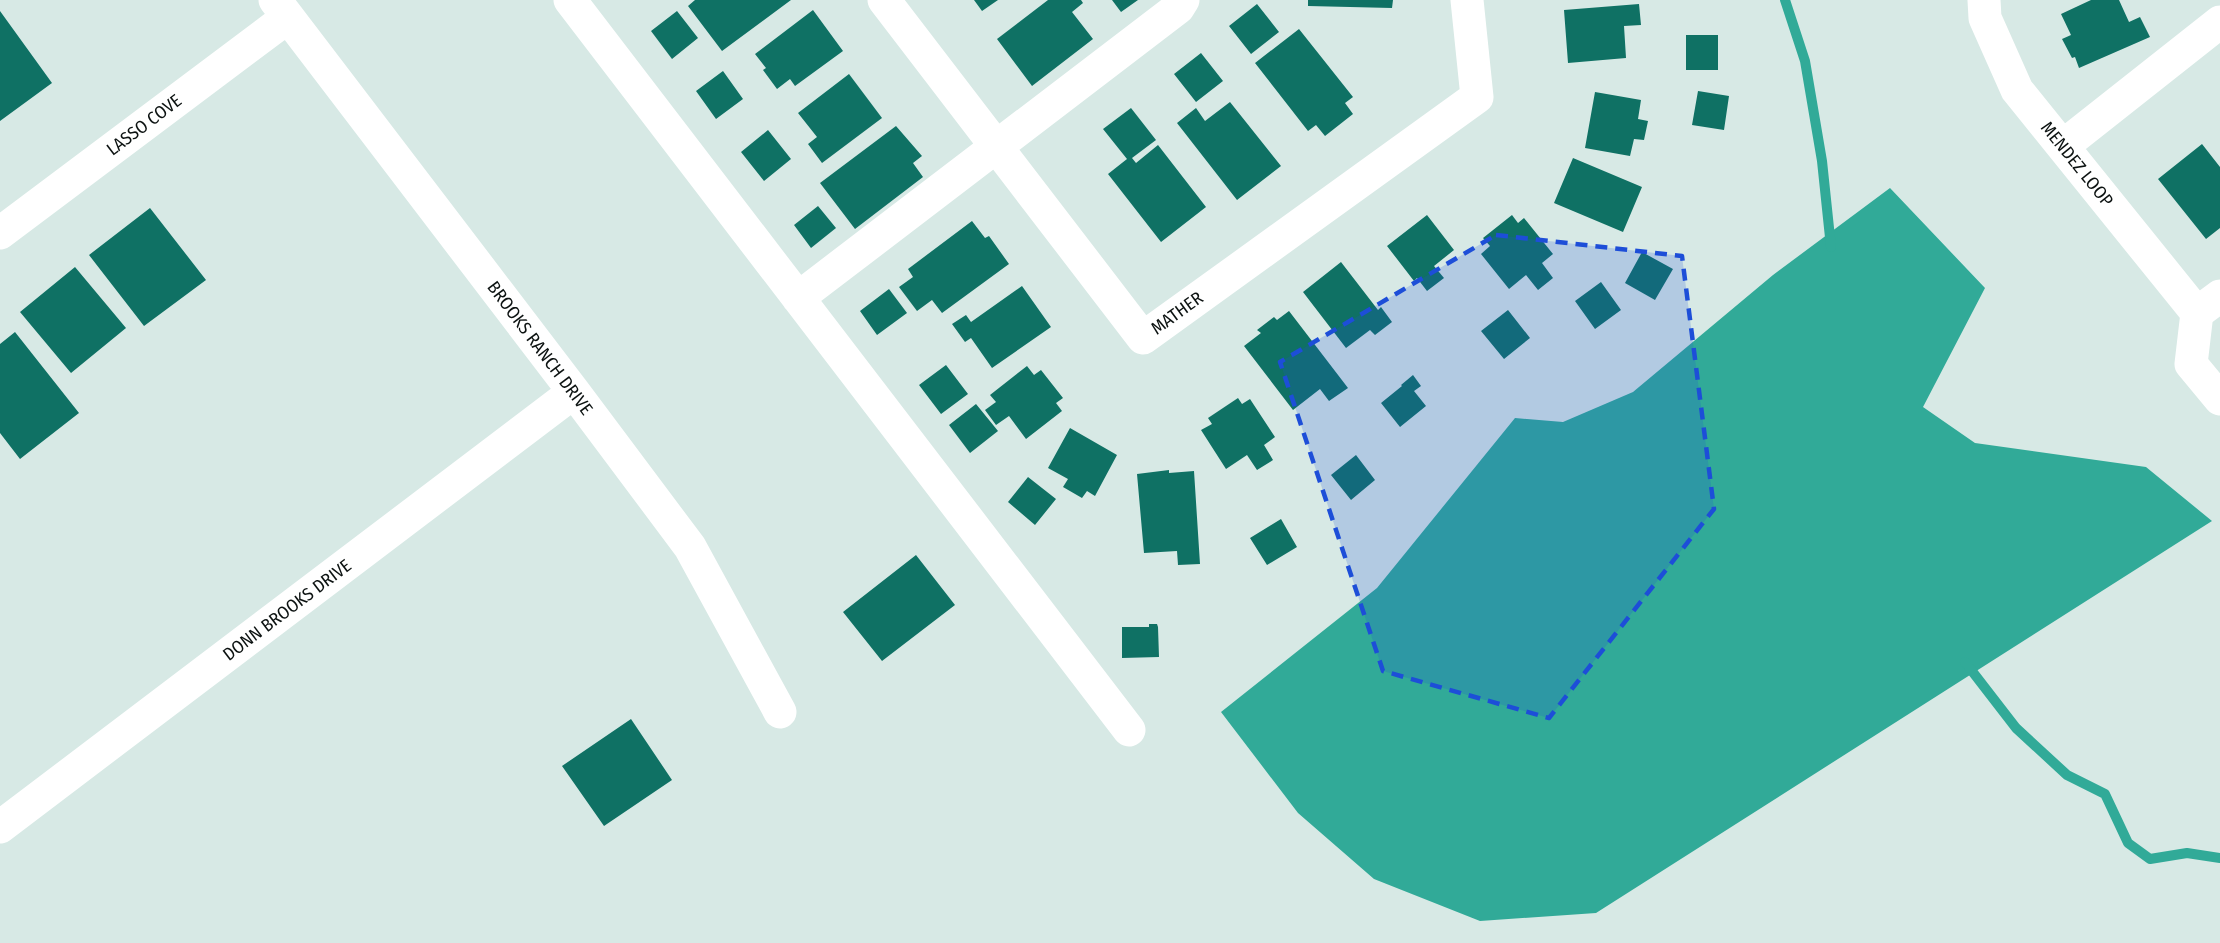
<svg xmlns="http://www.w3.org/2000/svg" width="2220" height="943" font-family="'Fira Sans Condensed',sans-serif">
<style>
.water{fill:#31aa98}
.lines{fill:none;stroke-linecap:round;stroke-linejoin:round}
.stream{stroke:#31aa98;stroke-width:10}
.building{fill:#0f7164}
.minor{stroke:#fff;stroke-width:33}
.marked{fill:#1d4ed8;fill-opacity:0.2;stroke:#1d4ed8;stroke-width:4.5;stroke-dasharray:12 8;stroke-linejoin:round}
.labels{text-anchor:middle;stroke-width:5;stroke-linejoin:round;paint-order:stroke}
.street-label{font-size:18px;fill:#0c1211;stroke:#fff}
</style>
<rect width="100%" height="100%" fill="#d7e9e5"/>
<path class="water" d="M 1890,188 L 1985,288 L 1923,407 L 1975,443 L 2146,467 L 2212,521 L 1596,913 L 1480,921 L 1374,879 L 1298,813 L 1221,712 L 1377,588 L 1515,418 L 1563,422 L 1633,392 L 1773,275 Z"/>
<g class="lines">
<path class="stream" d="M 1785,0 L 1805,61 L 1822,161 L 1831,247
M 1965,662 L 2016,728 L 2067,775 L 2105,794 L 2128,843 L 2150,859 L 2187,853 L 2220,858"/>
</g>
<path class="building" d="M 695,0 L 791,0 L 722,51 L 688,6 Z
M 974,0 L 998,0 L 982,11 Z
M 1048,0 L 1081,0 L 1083,3 L 1072,12 L 1093,39 L 1032,86 L 997,39 Z
M 1112,0 L 1138,0 L 1121,12 Z
M 1308,0 L 1393,0 L 1392,8 L 1308,6 Z
M 2091,0 L 2119,0 L 2129,22 L 2140,17 L 2150,37 L 2079,68 L 2075,57 L 2072,58 L 2062,39 L 2071,35 L 2061,14 Z
M 1257,4 L 1279,32 L 1251,54 L 1229,26 Z
M 1639,4 L 1641,25 L 1624,26 L 1626,58 L 1568,63 L 1564,10 Z
M 813,10 L 843,51 L 795,86 L 790,79 L 777,89 L 763,70 L 766,68 L 755,54 Z
M 0,11 L 52,83 L 0,121 Z
M 677,11 L 698,38 L 672,59 L 651,31 Z
M 1299,29 L 1353,97 L 1345,103 L 1353,114 L 1325,136 L 1316,125 L 1308,131 L 1255,63 Z
M 1686,35 L 1718,35 L 1718,70 L 1686,70 Z
M 1201,53 L 1223,81 L 1196,102 L 1174,74 Z
M 723,71 L 743,99 L 716,119 L 696,91 Z
M 849,74 L 882,118 L 822,163 L 808,144 L 817,137 L 798,113 Z
M 1698,91 L 1729,96 L 1724,130 L 1692,125 Z
M 1595,92 L 1641,100 L 1638,119 L 1648,121 L 1644,140 L 1634,139 L 1630,156 L 1585,148 Z
M 1230,102 L 1281,166 L 1237,200 L 1177,123 L 1196,108 L 1205,121 Z
M 1131,108 L 1156,140 L 1132,158 L 1136,163 L 1158,145 L 1206,207 L 1161,242 L 1108,174 L 1127,159 L 1103,129 Z
M 896,126 L 922,156 L 913,163 L 923,177 L 855,229 L 820,183 Z
M 768,130 L 791,159 L 764,181 L 741,152 Z
M 2202,144 L 2220,167 L 2220,228 L 2206,239 L 2158,179 Z
M 1573,158 L 1642,187 L 1623,232 L 1554,203 Z
M 818,206 L 836,228 L 811,248 L 794,225 Z
M 150,208 L 206,280 L 144,326 L 89,255 Z
M 1427,215 L 1454,250 L 1434,266 L 1444,278 L 1427,291 L 1417,278 L 1414,281 L 1387,246 Z
M 1512,215 L 1518,223 L 1524,218 L 1553,254 L 1542,263 L 1553,278 L 1538,290 L 1526,275 L 1509,289 L 1481,254 L 1490,246 L 1483,238 Z
M 972,221 L 985,238 L 989,236 L 1009,264 L 942,313 L 932,300 L 917,311 L 899,287 L 913,277 L 908,269 Z
M 1642,252 L 1673,269 L 1655,300 L 1625,283 Z
M 1341,262 L 1378,310 L 1381,307 L 1392,322 L 1375,335 L 1370,330 L 1346,348 L 1303,292 Z
M 75,267 L 126,328 L 71,373 L 20,312 Z
M 1601,282 L 1621,310 L 1595,329 L 1575,301 Z
M 1022,286 L 1051,327 L 992,368 L 971,338 L 965,342 L 952,324 L 966,315 L 971,322 Z
M 889,289 L 907,313 L 877,335 L 860,311 Z
M 1508,310 L 1530,338 L 1504,359 L 1481,331 Z
M 1289,311 L 1348,388 L 1329,401 L 1320,389 L 1293,410 L 1244,346 L 1261,333 L 1257,330 L 1274,317 L 1277,320 Z
M 15,332 L 79,413 L 20,459 L 0,433 L 0,344 Z
M 946,365 L 968,394 L 941,414 L 919,385 Z
M 1027,366 L 1034,375 L 1041,370 L 1063,398 L 1056,403 L 1062,411 L 1026,439 L 1009,416 L 996,425 L 985,410 L 996,402 L 990,395 Z
M 1413,375 L 1421,386 L 1414,391 L 1426,406 L 1400,427 L 1381,403 L 1402,386 L 1401,385 Z
M 1238,398 L 1242,404 L 1250,399 L 1275,437 L 1264,445 L 1273,460 L 1257,470 L 1247,455 L 1226,469 L 1201,430 L 1212,424 L 1208,418 Z
M 976,404 L 998,431 L 970,453 L 949,425 Z
M 1070,428 L 1117,455 L 1095,496 L 1087,491 L 1082,498 L 1063,487 L 1068,479 L 1048,468 Z
M 1356,455 L 1375,480 L 1351,500 L 1331,475 Z
M 1169,470 L 1169,473 L 1194,471 L 1200,564 L 1178,565 L 1177,551 L 1144,553 L 1137,474 Z
M 1028,477 L 1056,499 L 1035,525 L 1008,502 Z
M 1281,519 L 1297,547 L 1267,565 L 1250,538 Z
M 916,555 L 955,605 L 882,661 L 843,612 Z
M 1149,624 L 1157,624 L 1158,627 L 1159,657 L 1122,658 L 1122,627 L 1149,627 Z
M 631,719 L 672,780 L 604,826 L 562,766 Z"/>
<g class="lines">
<path class="minor" d="M 275,0 L 574,392 L 690,547 L 780,712
M 570,0 L 1129,730
M 884,0 L 1143,338 L 1477,97 L 1467,0
M 1984,0 L 1985,18 L 2017,90 L 2197,313
M 2063,146 L 2220,22
M 0,233 L 288,17
M 798,298 L 1178,8 L 1183,0
M 2197,313 L 2191,364 L 2220,399
M 2197,313 L 2220,296
M 0,827 L 574,392"/>
</g>
<path class="marked" d="M 1496,235 L 1682,256 L 1714,509 L 1549,718 L 1383,671 L 1280,362 Z"/>
<g class="labels">
<g class="street-label">
<text transform="translate(144 125) rotate(-37)" y="6">LASSO COVE</text>
<text transform="translate(2077 164) rotate(51)" y="6">MENDEZ LOOP</text>
<text transform="translate(1177 313) rotate(-36)" y="6">MATHER</text>
<text transform="translate(540 348) rotate(53)" y="6">BROOKS RANCH DRIVE</text>
<text transform="translate(287 610) rotate(-37)" y="6">DONN BROOKS DRIVE</text>
</g>
</g>
</svg>
